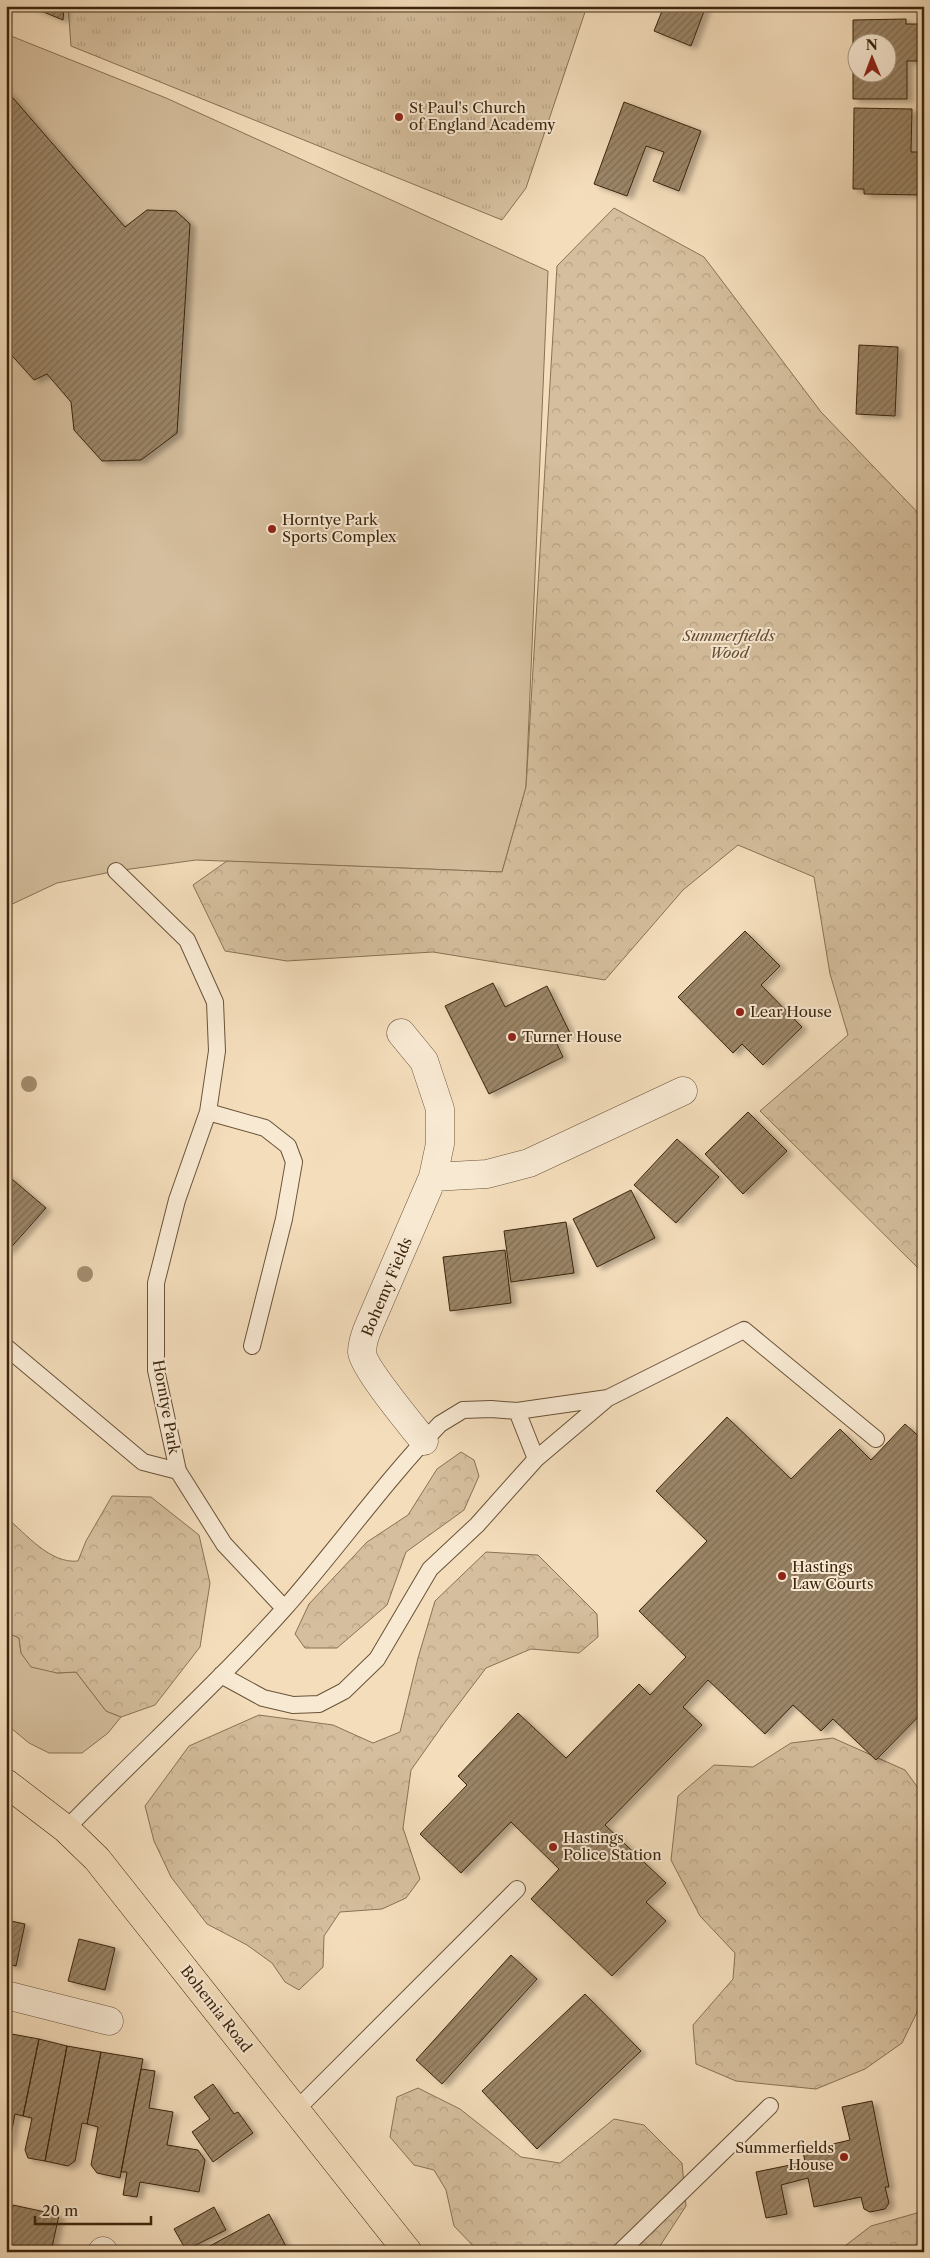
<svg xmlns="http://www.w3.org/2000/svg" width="930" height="2258" font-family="'Libre Caslon Text',serif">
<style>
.grass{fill:#d5be9d;stroke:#887254}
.forest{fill:url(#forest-crowns);stroke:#887254}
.park{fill:url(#park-tufts);stroke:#887254}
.building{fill:url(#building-hatch);stroke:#3b250c;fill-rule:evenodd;filter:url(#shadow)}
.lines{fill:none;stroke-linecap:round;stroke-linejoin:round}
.service-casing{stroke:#695338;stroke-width:18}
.minor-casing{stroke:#695338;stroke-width:29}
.trunk-casing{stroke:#3b250c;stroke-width:29}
.service{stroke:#f8e9d3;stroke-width:16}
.minor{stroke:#f8e9d3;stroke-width:28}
.trunk{stroke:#f4ddbb;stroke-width:28}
.tree{fill:#a48d6f}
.poi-dot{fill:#8f2418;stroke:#f8e9d3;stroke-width:2}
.labels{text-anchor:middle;stroke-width:4;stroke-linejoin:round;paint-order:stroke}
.poi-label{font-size:15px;fill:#3b250c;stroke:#f8e9d3;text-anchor:start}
.park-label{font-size:15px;font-style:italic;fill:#624b30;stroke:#f8e9d3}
.street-label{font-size:15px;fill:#3b250c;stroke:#f8e9d3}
</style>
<defs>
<pattern id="forest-crowns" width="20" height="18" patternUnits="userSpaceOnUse" patternTransform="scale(1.25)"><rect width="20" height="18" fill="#d5be9d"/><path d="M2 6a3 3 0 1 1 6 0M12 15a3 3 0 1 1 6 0" fill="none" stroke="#b8a386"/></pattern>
<pattern id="park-tufts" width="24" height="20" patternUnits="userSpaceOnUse" patternTransform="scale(1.25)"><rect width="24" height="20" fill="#d5be9d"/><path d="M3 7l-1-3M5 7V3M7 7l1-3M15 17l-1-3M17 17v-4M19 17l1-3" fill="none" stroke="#b8a386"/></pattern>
<pattern id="building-hatch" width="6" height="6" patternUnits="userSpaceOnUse" patternTransform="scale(1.25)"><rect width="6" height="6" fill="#9b8567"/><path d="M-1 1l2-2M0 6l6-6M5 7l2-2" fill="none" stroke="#806d53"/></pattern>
<filter id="shadow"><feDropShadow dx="5.5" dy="3" stdDeviation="2.5" flood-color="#0004"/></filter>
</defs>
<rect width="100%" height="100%" fill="#f4ddbb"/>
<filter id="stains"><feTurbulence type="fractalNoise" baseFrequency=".004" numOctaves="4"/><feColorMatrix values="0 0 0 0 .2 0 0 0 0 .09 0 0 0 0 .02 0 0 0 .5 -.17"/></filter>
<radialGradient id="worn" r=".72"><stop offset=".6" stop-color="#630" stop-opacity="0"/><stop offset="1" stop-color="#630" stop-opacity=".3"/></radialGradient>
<path class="grass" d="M 6,34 L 166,98 L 548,271 L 526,787 L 502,872 L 196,860 L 116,871 L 57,883 L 6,907 Z
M 6,1632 L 19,1638 L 21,1653 L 57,1673 L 76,1672 L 106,1711 L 121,1717 L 108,1733 L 82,1753 L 49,1753 L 29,1743 L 6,1724 Z"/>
<path class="forest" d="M 614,208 L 704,257 L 821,412 L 924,519 L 924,1274 L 760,1111 L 848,1035 L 830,974 L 814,877 L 738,845 L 683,890 L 605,980 L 433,952 L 287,961 L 225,951 L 193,885 L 227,861 L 502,872 L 526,787 L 557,266 Z
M 461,1452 L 474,1460 L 479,1476 L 464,1510 L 406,1552 L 387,1605 L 337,1648 L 305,1648 L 295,1634 L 309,1604 L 367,1542 L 408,1515 L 437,1469 Z
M 112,1496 L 151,1497 L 199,1535 L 210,1583 L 200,1647 L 155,1705 L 121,1717 L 106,1711 L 76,1672 L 57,1673 L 31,1667 L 21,1653 L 19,1638 L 6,1632 L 6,1517 C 26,1534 50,1564 78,1561 L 86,1541 Z
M 486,1552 L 538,1555 L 597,1614 L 598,1637 L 579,1653 L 531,1649 L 486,1668 L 445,1722 L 411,1770 L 403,1828 L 420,1879 L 406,1898 L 382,1909 L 340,1912 L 324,1936 L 323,1967 L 299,1990 L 285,1982 L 272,1963 L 247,1945 L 207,1924 L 171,1877 L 154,1841 L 145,1806 L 189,1746 L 259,1715 L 333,1725 L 373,1743 L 400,1732 L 418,1658 L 435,1601 Z
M 833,1738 L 905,1770 L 924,1796 L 924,1998 L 902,2043 L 865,2069 L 816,2089 L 736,2081 L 696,2064 L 693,2025 L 733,1979 L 735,1953 L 700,1916 L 671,1860 L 678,1796 L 714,1765 L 753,1767 L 791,1743 Z
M 418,2088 L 460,2109 L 521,2157 L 560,2163 L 614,2119 L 644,2125 L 682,2163 L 686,2206 L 658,2249 L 653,2252 L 479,2252 L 454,2226 L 446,2190 L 434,2170 L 414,2165 L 390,2137 L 397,2097 Z
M 924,2211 L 924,2252 L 837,2252 L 871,2226 Z"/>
<path class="park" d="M 68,6 L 587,6 L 526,188 L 502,220 L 71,46 Z"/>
<path class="building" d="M 29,6 L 64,6 L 63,20 Z
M 664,6 L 706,6 L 691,46 L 654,31 Z
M 906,19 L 906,24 L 924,24 L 924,61 L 907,61 L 907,99 L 853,99 L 853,20 ZM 858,42 L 888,42 L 888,72 L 858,72 Z
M 6,90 L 125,227 L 147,210 L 176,211 L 190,224 L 177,433 L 141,460 L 102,461 L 74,430 L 71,402 L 47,374 L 34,380 L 6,349 Z
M 624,102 L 701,131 L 679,191 L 653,181 L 664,152 L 646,146 L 627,196 L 594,184 Z
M 854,108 L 912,109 L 911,152 L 924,152 L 924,195 L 864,194 L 864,189 L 853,189 Z
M 859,345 L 898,347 L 895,416 L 856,414 Z
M 923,369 L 924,369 L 924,469 L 922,469 Z
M 745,931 L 780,966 L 761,985 L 802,1027 L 763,1065 L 742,1044 L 733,1053 L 678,997 Z
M 493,983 L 505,1007 L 547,986 L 570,1033 L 555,1040 L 563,1057 L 489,1094 L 445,1006 Z
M 748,1112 L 787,1151 L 743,1194 L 705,1154 Z
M 677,1139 L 719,1177 L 676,1223 L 634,1185 Z
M 6,1174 L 46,1208 L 6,1253 Z
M 631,1190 L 655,1238 L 597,1267 L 573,1219 Z
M 566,1222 L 574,1273 L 511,1282 L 504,1231 Z
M 505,1250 L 511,1303 L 450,1311 L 443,1257 Z
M 727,1417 L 791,1479 L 840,1429 L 871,1460 L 905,1424 L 924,1441 L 924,1711 L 876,1760 L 833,1719 L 821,1731 L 793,1705 L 765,1734 L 708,1680 L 683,1707 L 702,1725 L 605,1825 L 666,1883 L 646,1902 L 666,1921 L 612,1976 L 531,1899 L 559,1869 L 511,1822 L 461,1873 L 420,1834 L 467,1785 L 458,1776 L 518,1713 L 566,1758 L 639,1684 L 650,1695 L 686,1657 L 639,1611 L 707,1541 L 656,1491 Z
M 6,1920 L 25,1924 L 16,1966 L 6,1964 Z
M 79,1939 L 115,1948 L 105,1990 L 68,1981 Z
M 511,1955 L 537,1979 L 442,2084 L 416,2060 Z
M 585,1994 L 641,2051 L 537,2149 L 482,2091 Z
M 6,2033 L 39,2039 L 23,2116 L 15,2114 L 9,2145 L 6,2148 Z
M 39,2039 L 67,2046 L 45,2161 L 28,2158 L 25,2150 L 32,2118 L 23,2116 Z
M 67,2046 L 101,2052 L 87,2124 L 82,2123 L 75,2161 L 68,2166 L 45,2161 Z
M 101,2052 L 143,2059 L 120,2178 L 97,2173 L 91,2165 L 98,2127 L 87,2124 Z
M 141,2069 L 155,2071 L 149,2108 L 173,2112 L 167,2145 L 198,2150 L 205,2160 L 199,2192 L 140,2182 L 137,2197 L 123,2195 L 127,2172 L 121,2172 Z
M 213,2084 L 234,2114 L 238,2112 L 253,2133 L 213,2162 L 192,2132 L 210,2119 L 194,2097 Z
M 872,2101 L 889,2187 L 885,2187 L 889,2203 L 885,2209 L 870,2212 L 864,2209 L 861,2197 L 814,2207 L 808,2178 L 781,2185 L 787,2214 L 766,2218 L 756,2172 L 805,2162 L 803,2151 L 850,2140 L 842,2107 Z
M 6,2204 L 12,2206 L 6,2229 Z
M 13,2205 L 59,2215 L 51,2252 L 6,2252 L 6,2233 Z
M 214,2207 L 226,2230 L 186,2250 L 174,2229 Z
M 269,2214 L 289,2252 L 208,2252 L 206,2248 Z"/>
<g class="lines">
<defs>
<path id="service" d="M 116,871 L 187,940 L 215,1002 L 217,1051 L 208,1112 L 177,1200 L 156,1283 L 156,1370 L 178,1471 L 224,1544 L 284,1608
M 208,1112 L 265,1128 L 288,1146 L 294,1162 L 284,1219 L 252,1346
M 6,1347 L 143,1462 L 178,1471
M 517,1411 L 608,1398
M 536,1459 L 608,1398 L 744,1330 L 876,1439
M 66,1829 C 138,1755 215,1686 284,1609 C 337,1549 384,1482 440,1424 L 463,1410 L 491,1409 L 517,1411 L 536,1459 L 477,1525 L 430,1569 L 377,1659 L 344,1691 L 319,1704 L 293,1705 L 263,1698 L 221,1675
M 295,2111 L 517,1889
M 620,2252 L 770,2106"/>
<path id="minor" d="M 401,1033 L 424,1061 L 440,1109 L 440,1144 L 433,1177 L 370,1323 C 366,1332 362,1342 362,1352 C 363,1367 412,1426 424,1441
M 433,1177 L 487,1174 L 529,1163 L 683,1091
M 6,1995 L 109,2021
M 102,2252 L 103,2251"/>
<path id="trunk" d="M 6,1783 L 66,1829 L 97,1859 L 408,2252"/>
</defs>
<use href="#service" class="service-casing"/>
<use href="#minor" class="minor-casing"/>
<use href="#trunk" class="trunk-casing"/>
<use href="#service" class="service"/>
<use href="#minor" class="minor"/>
<use href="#trunk" class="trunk"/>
</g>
<g class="tree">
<circle cx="29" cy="1084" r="8"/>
<circle cx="85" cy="1274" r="8"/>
</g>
<g class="poi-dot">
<circle cx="399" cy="117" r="5"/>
<circle cx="272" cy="529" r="5"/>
<circle cx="740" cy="1012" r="5"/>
<circle cx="512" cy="1037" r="5"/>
<circle cx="782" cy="1576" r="5"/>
<circle cx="553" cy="1847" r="5"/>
<circle cx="844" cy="2157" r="5"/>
</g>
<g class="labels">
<g class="poi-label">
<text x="409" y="113">St Paul's Church<tspan x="409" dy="17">of England Academy</tspan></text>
<text x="282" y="525">Horntye Park<tspan x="282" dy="17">Sports Complex</tspan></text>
<text x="750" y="1017">Lear House</text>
<text x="522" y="1042">Turner House</text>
<text x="792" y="1572">Hastings<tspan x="792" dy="17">Law Courts</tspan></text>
<text x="563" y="1843">Hastings<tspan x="563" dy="17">Police Station</tspan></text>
<text x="834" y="2153" text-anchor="end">Summerfields<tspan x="834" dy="17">House</tspan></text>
</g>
<g class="park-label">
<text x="729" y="641">Summerfields<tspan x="729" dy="17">Wood</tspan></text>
</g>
<g class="street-label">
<text transform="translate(387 1287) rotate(-67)" y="5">Bohemy Fields</text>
<text transform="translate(166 1407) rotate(80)" y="5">Horntye Park</text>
<text transform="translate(216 2009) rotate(52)" y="5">Bohemia Road</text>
</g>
</g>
<rect width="930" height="2258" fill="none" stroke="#f4ddbb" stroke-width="25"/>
<rect x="8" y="8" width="915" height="2243" fill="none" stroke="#3b250c" stroke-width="2.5"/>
<rect x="12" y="12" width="905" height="2233" fill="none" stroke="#3b250c"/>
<g transform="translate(872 58) rotate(359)"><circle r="24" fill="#f8e9d3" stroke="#ac9b83"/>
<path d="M0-4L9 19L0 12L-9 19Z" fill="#8f2418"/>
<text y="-8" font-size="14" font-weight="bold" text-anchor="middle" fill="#3b250c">N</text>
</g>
<path d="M35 2216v8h116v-8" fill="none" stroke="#3b250c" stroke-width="2.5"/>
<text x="42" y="2216" font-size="15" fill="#3b250c" stroke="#f8e9d3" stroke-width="4" paint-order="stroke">20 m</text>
<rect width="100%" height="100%" filter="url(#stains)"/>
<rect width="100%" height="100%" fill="url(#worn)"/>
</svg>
